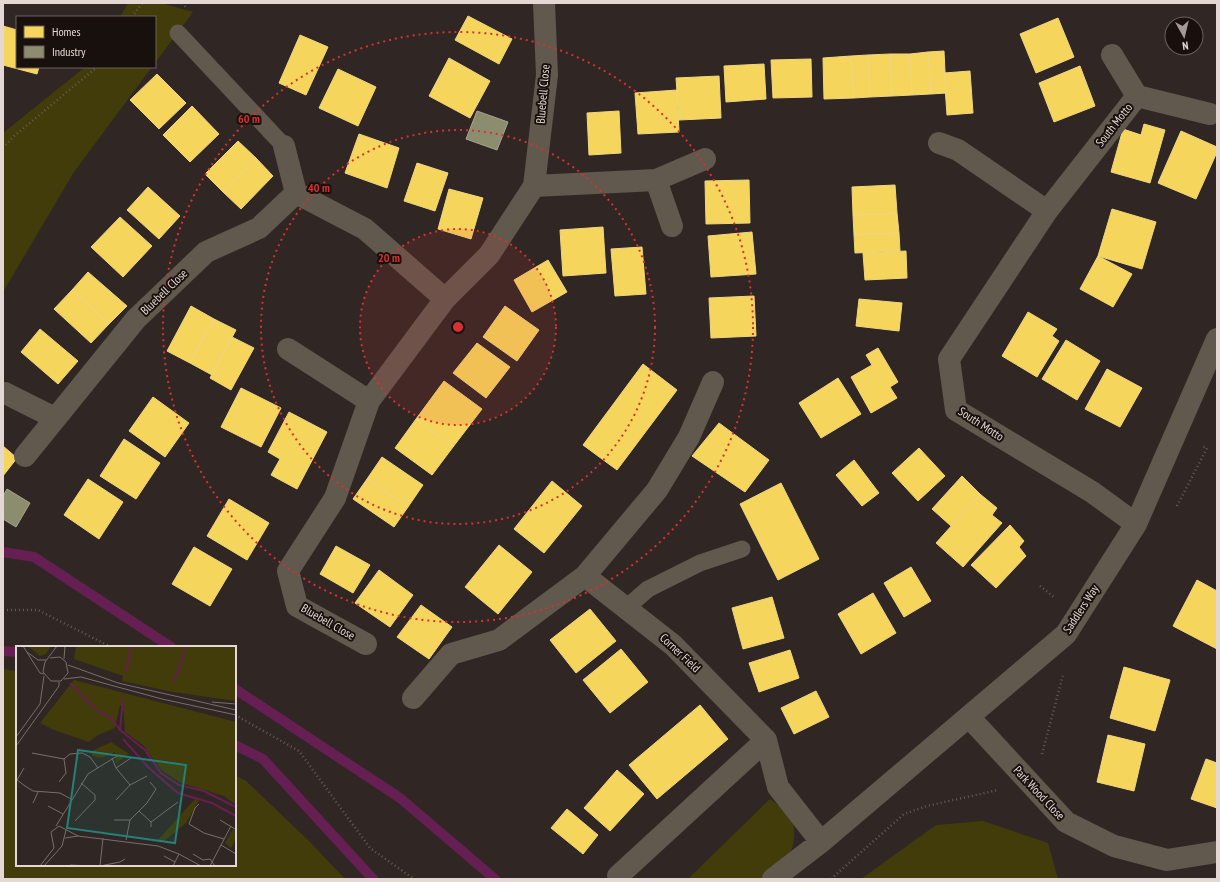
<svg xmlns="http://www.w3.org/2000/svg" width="1220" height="882" font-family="'PT Sans Narrow',sans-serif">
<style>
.green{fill:#413c09}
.homes{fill:#f6d55c;stroke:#f1d680}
.industry{fill:#8c8c6e;stroke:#a7a38d}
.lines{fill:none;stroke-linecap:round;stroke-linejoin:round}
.stream{stroke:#651f52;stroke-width:10}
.path{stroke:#645c54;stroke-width:2.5;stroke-dasharray:1 3;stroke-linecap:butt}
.lane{stroke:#61584e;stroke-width:17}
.street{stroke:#61584e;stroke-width:22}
.ring{fill:none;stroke:#d73131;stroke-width:2;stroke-dasharray:2 4}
.labels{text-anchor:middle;stroke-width:4;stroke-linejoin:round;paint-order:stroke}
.street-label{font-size:12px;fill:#e5d8d4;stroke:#18100d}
.inset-river{fill:none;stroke:#651f52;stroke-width:2}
.inset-road{fill:none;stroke:#786e6a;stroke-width:1}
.view{fill:#248078;fill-opacity:0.15;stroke:#248078;stroke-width:2}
.inset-edge{fill:none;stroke:#e5d8d4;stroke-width:2}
.centre{fill:#d73131;stroke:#18100d;stroke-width:2}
.ring-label{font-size:12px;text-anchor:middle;font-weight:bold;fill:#d73131;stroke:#18100d;stroke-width:4;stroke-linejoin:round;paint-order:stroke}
</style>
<rect width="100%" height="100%" fill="#302724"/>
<path class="green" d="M 128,3 L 161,3 L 193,12 L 155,63 L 155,17 L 120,17 Z
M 85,67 L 152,67 L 74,172 L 3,292 L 3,133 Z
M 3,669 L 17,671 L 17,865 L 235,865 L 235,775 L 246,781 L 309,841 L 345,879 L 3,879 Z
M 770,799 L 792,815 C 795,829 796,846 787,858 C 782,866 774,872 767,879 L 688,879 Z
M 983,821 L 1048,843 L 1058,879 L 861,879 L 936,825 Z"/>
<path class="homes" d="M 468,16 L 512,39 L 499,64 L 455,40 Z
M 1058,18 L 1074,57 L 1036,73 L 1020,34 Z
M 3,26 L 17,30 L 17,67 L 39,67 L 37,74 L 3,65 Z
M 300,35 L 328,47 L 306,95 L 279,83 Z
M 944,51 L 946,93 L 931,94 L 928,52 Z
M 928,52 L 931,94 L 912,95 L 910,54 Z
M 890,54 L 910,54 L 912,95 L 892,96 Z
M 890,54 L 892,96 L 870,97 L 868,55 Z
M 868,55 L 870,97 L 854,98 L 851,56 Z
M 851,56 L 854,98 L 824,99 L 823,58 Z
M 449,58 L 490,81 L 470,118 L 429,96 Z
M 811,59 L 812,97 L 773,98 L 771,60 Z
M 764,64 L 766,99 L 726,102 L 724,66 Z
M 1080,66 L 1095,106 L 1054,122 L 1039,83 Z
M 338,69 L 376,87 L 358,126 L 319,108 Z
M 970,71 L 973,113 L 947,115 L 944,73 Z
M 157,74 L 186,103 L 159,129 L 130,100 Z
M 719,76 L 721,118 L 679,120 L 676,78 Z
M 677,90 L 679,132 L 638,134 L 635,93 Z
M 192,106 L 219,134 L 190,162 L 163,135 Z
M 619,111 L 621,153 L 589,155 L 587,113 Z
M 1144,124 L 1165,130 L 1150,183 L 1111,172 L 1123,129 L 1141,135 Z
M 1181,131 L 1217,147 L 1217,152 L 1196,199 L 1158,183 Z
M 359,134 L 399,148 L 387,188 L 345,173 Z
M 238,141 L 256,158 L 223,192 L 205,174 Z
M 256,158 L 273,176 L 241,209 L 223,192 Z
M 417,163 L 448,173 L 435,211 L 404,201 Z
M 749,180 L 750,223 L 706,224 L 705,181 Z
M 895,185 L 897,213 L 853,215 L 852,187 Z
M 148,187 L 180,216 L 159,239 L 127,210 Z
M 449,189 L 483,198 L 471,239 L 438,229 Z
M 1112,209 L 1156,222 L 1142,269 L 1098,256 Z
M 897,213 L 899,233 L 854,235 L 853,215 Z
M 120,217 L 152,246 L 123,277 L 91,247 Z
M 603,227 L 606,273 L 563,276 L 560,230 Z
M 752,232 L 756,274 L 711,277 L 708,236 Z
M 899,233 L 900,251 L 855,253 L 854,235 Z
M 642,247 L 646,294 L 615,296 L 611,249 Z
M 906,251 L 907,278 L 865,280 L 863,253 Z
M 1098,256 L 1132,274 L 1113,307 L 1080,289 Z
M 548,260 L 567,292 L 532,312 L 514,280 Z
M 88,272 L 127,306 L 109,324 L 72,290 Z
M 72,290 L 109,324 L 91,343 L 54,309 Z
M 754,296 L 756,336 L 711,338 L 709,298 Z
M 859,299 L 902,303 L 899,331 L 856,326 Z
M 191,306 L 214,319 L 190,363 L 167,351 Z
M 505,306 L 539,330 L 517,361 L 483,337 Z
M 1028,312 L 1057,329 L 1052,336 L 1059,341 L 1037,377 L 1002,356 Z
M 214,319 L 236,330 L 212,375 L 190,363 Z
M 40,329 L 78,361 L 58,384 L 21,352 Z
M 232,337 L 254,348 L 231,390 L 210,378 Z
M 1066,340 L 1100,361 L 1077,400 L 1042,379 Z
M 477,343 L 510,367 L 486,398 L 453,373 Z
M 878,348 L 898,382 L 890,387 L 897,398 L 871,413 L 851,377 L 872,365 L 866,355 Z
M 643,364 L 677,390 L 617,470 L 583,445 Z
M 1107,369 L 1142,388 L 1120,427 L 1085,409 Z
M 838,378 L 861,414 L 821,438 L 799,403 Z
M 444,381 L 482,409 L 453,447 L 416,419 Z
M 241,388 L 281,408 L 261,447 L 221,427 Z
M 153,397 L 189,423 L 165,457 L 129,431 Z
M 289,412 L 327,432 L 297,489 L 271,475 L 280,459 L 268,452 Z
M 416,419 L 453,447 L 432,475 L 395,448 Z
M 719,423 L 769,460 L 745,492 L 692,456 Z
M 124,439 L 160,463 L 136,499 L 100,476 Z
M 3,446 L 17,458 L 3,476 Z
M 919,448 L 945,476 L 918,501 L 892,473 Z
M 382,457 L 423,485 L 408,507 L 367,479 Z
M 854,460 L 879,493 L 862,506 L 836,475 Z
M 962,476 L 980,494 L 951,526 L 932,509 Z
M 88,479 L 123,502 L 99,539 L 64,515 Z
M 367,479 L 408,507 L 394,527 L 353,499 Z
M 552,481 L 582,506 L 544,553 L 514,529 Z
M 781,483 L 819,559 L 778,580 L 740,504 Z
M 980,494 L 997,508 L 992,515 L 1002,523 L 963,567 L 936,543 Z
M 229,499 L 269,523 L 247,560 L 207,536 Z
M 1010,525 L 1024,541 L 1019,547 L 1026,556 L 996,588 L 971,565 Z
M 499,545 L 532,572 L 498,614 L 465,587 Z
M 336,546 L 370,565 L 353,593 L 320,574 Z
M 194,547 L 232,569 L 210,606 L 172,584 Z
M 911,567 L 931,601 L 904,617 L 884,583 Z
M 379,570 L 413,595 L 390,627 L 355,603 Z
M 1197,580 L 1217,591 L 1217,649 L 1173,626 Z
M 873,593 L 896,633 L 861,654 L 838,614 Z
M 772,597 L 784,638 L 743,649 L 732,608 Z
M 421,605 L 452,627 L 429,659 L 397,637 Z
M 590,609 L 616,641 L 576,673 L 550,640 Z
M 621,649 L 648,682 L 610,713 L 583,680 Z
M 790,650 L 799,678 L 759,692 L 749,663 Z
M 1124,667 L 1170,680 L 1155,731 L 1110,718 Z
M 816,691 L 829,717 L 794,734 L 781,708 Z
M 700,705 L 728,739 L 657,799 L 629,765 Z
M 1108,735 L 1145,744 L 1134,791 L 1097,782 Z
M 1206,759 L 1217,763 L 1217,808 L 1191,799 Z
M 617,770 L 644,794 L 610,831 L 584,808 Z
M 567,809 L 598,835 L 583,854 L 551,828 Z"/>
<path class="industry" d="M 477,111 L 508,122 L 497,150 L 466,139 Z
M 7,489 L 30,503 L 16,527 L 3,519 L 3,496 Z"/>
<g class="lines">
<path class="stream" d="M 3,552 L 34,557 L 171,647
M 3,651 L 17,652
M 235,689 L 400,798 L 495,879
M 235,745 L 263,759 L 373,879"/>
<path class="path" d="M 182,3 L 187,8
M 132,17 L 142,3
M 3,148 L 13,137 L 97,67
M 1177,506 L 1207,448 L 1202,446
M 1040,586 L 1055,598
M 3,610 L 38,610 L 111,647
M 235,715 L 299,751 L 370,848 L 414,879
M 1042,754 L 1063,675
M 831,879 L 904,814 L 927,806 L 998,790"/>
<path class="lane" d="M 178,33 L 284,146
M 626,608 L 648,589 L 700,563 L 742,549"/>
<path class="street" d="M 1112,55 L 1137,96 L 1210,114
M 939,143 L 958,150 L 1047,211
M 284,146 L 296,193 L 365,229 L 445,299
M 656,180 L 672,226
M 534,186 L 656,180 L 705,159
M 288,349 L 369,401
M 5,393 L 55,418
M 25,456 L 136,319 L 206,252 L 259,228 L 296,193
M 1136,524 L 1092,492 L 956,410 L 949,359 L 1047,211 L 1137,96
M 585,576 L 673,645 L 766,740 L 778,787 L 821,842
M 366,644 L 297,606 L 288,571 L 335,498 L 369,401 L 445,299 L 489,255 L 534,186 L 547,75 L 544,3
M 413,698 L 451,654 L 499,640 L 585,576 L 657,490 L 689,437 L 713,382
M 969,717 L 1066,822 L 1114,846 L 1167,860 L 1217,852
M 618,876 L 766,740
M 773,879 L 821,842 L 1066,634 L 1136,524 L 1217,339"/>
</g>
<circle cx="458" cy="327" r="98" fill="#d73131" fill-opacity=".12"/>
<g class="ring">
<circle cx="458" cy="327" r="98"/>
<circle cx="458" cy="327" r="197"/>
<circle cx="458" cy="327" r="295"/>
</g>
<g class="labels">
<g class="street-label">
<text transform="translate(543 94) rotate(-85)" y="4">Bluebell Close</text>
<text transform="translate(1114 125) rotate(-52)" y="4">South Motto</text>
<text transform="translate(164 292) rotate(-44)" y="4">Bluebell Close</text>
<text transform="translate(981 424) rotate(33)" y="4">South Motto</text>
<text transform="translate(1081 609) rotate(-57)" y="4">Saddlers Way</text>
<text transform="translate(328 622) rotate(30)" y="4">Bluebell Close</text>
<text transform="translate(680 653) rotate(43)" y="4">Corner Field</text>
<text transform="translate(1039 793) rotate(47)" y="4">Park Wood Close</text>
</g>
</g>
<g transform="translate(16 646)">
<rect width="220" height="220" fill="#302724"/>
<path d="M 12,0 L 35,0 L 30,8 L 24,10 ZM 60,0 L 220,0 L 220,55 L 157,46 L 106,35 L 107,30 L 58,13 ZM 58,34 L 220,76 L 220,159 L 208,150 L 165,137 L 146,125 L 127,99 L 109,86 L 107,60 L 104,59 L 99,82 L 82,89 L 73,96 L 38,84 L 24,77 ZM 95,96 L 113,108 L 100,117 L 99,106 L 86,112 L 76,110 L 76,105 ZM 179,153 L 183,154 L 170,177 L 147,196 L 142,194 ZM 217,183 L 220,186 L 220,192 L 215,202 L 209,197 Z" fill="#413c09"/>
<path class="inset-river" d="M 110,26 L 115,0M 158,35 L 171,0M 54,37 L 80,64 L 95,72 L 104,84 L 129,104 L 145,127 L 163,139 L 188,145 L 220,161M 104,83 L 107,53M 107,93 L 133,122 L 162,147 L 196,157 L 220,170"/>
<path class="inset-road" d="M 7,0 L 24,27 L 28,28M 11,6 L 22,14 L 30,14M 34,12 L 44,11 L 50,16 L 52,27 L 45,35 L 35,35 L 27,26 L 29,16 L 41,0M 48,13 L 49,0M 52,19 L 102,37 L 220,64M 48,33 L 65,31 L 146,53 L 220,69M 196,56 L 220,58M 0,91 L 24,58 L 28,30M 0,100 L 43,40 L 43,36M 16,107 L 48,113 L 54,108 L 66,107 L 74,111 L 82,122M 96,112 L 100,122 L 114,139M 8,122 L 1,134 L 9,140 L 17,145 L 44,147 L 55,153M 100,122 L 115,112M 43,136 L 50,127 L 48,113M 100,154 L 114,139 L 131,130M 17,157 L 22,146M 183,158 L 179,162 L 173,178 L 188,187 L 208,193M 32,160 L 47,168M 123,165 L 135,176 L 135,181M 98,174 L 114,174M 204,174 L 219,183M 59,175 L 79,154 L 79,149 L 65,137M 135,176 L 162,156M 40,180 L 72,128 L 101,110M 49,192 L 62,190M 110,194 L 114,174 L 131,157 L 140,143 L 134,136M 205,199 L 220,208M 177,208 L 187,214 L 194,213 L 199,220M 148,210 L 159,216M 54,219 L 75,220M 24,220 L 38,202 L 35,186 L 43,180 L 62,190 L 142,200 L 163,208 L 185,220M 28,220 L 46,200 L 50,184M 84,220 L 87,192M 84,220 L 104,216 L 109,213M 157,220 L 163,208M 194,220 L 215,180"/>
<path class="view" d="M 62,104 L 170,119 L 159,197 L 51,182 Z"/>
<rect width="220" height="220" class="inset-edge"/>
</g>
<circle cx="458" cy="327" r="6" class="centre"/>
<g class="ring-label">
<text x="249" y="123">60 m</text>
<text x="319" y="192">40 m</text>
<text x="389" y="262">20 m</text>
</g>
<rect width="1220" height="882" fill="none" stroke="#e5d8d4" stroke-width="8"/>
<rect x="16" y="16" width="140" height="52" fill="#18100d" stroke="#6a605d"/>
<rect x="24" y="26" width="20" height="12" fill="#f6d55c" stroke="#6a605d"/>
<text x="52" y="36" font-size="12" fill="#e5d8d4">Homes</text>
<rect x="24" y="46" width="20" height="12" fill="#8c8c6e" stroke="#6a605d"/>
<text x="52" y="56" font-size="12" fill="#e5d8d4">Industry</text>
<g transform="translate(1184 36) rotate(172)"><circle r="19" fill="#18100d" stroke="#6a605d"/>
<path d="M0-3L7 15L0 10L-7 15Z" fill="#a69a96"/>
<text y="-6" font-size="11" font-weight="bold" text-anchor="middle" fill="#e5d8d4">N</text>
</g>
</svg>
